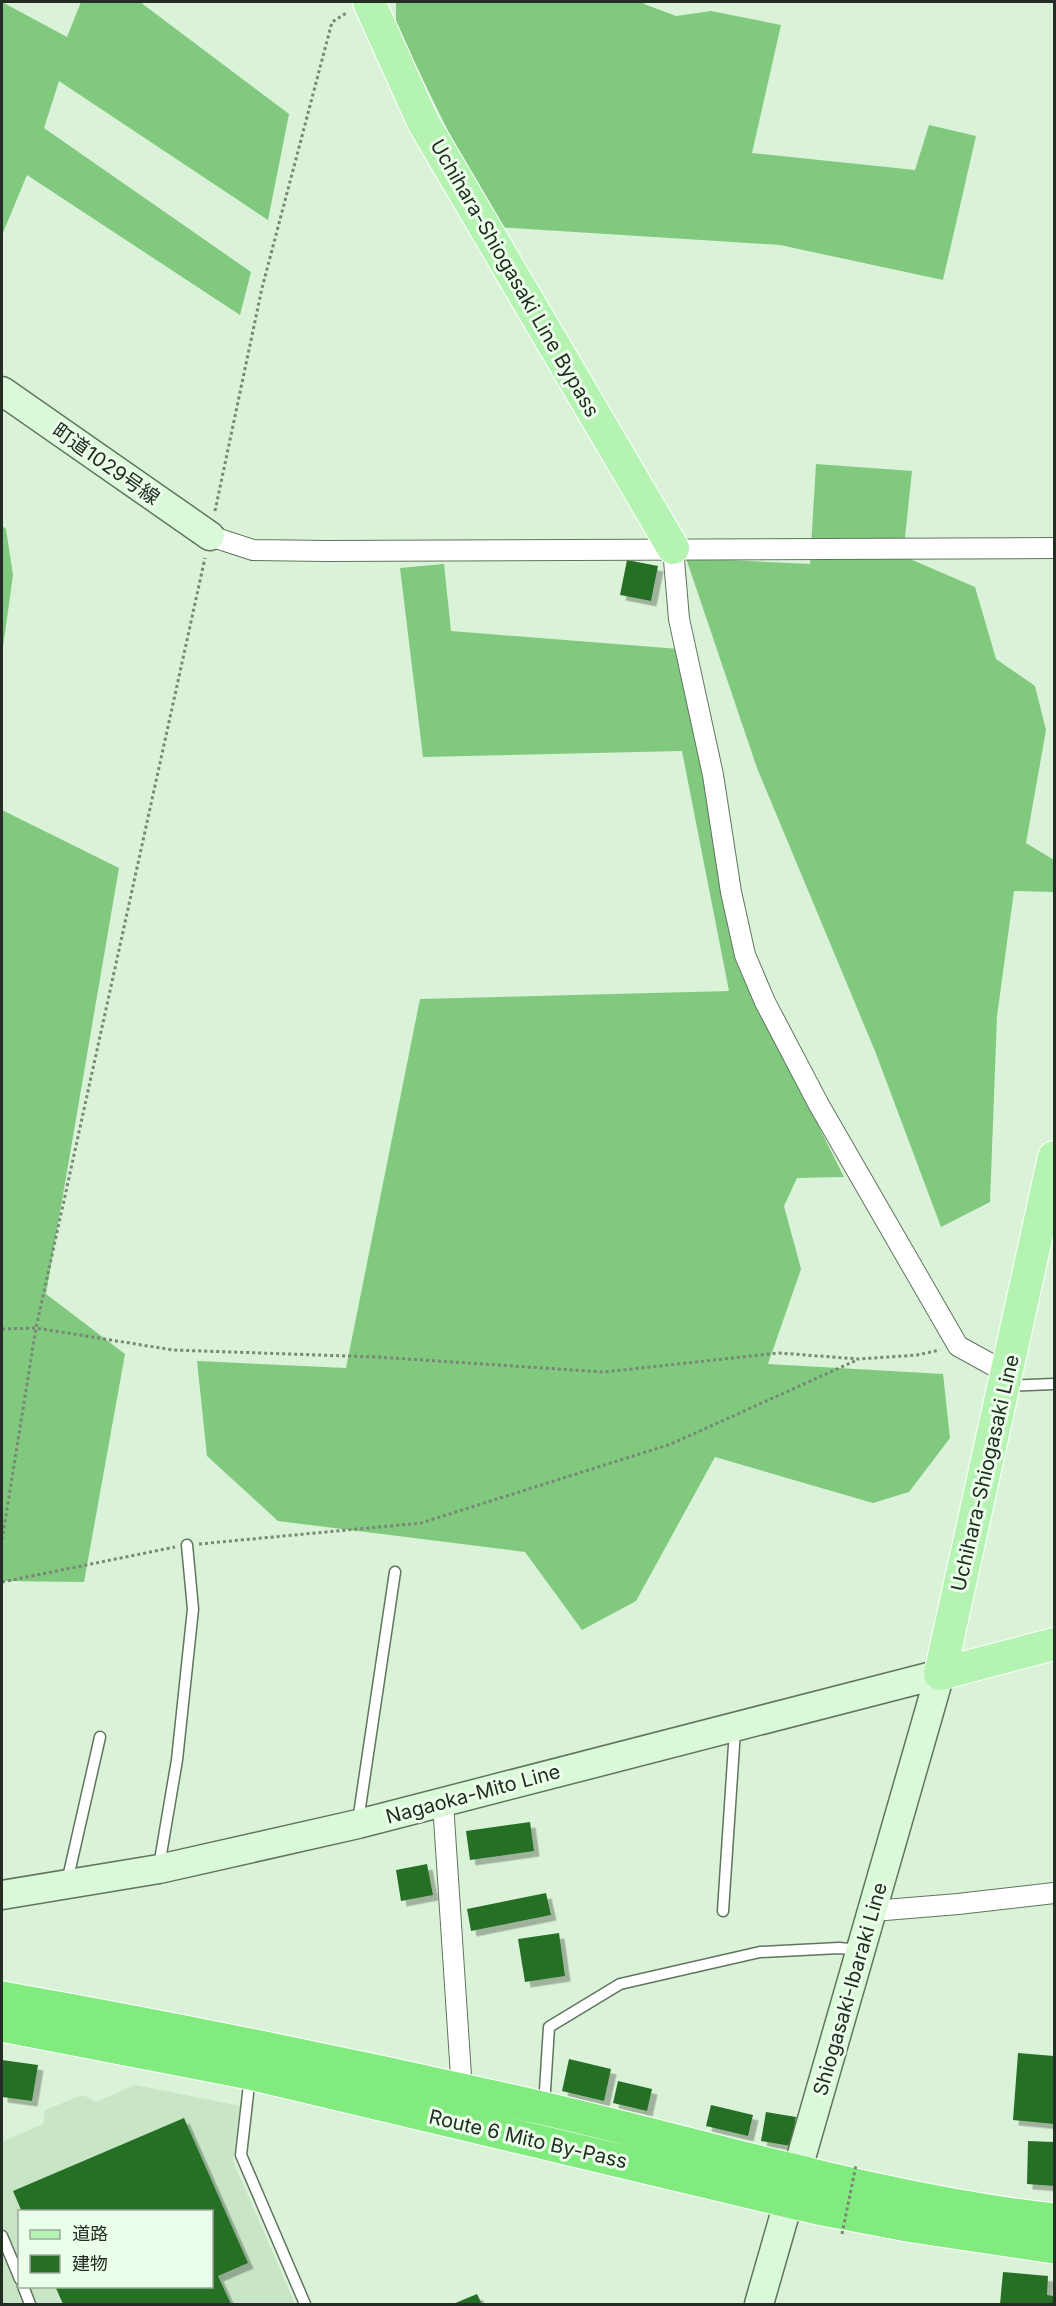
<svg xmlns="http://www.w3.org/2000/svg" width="1056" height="2306" font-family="Inter,'Noto Sans JP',sans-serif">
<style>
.built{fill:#c8e5c6;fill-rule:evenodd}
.forest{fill:#81c97e}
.building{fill:#287028;filter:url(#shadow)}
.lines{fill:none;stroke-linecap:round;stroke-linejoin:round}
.lane-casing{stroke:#60755e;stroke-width:13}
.street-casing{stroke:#60755e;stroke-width:22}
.secondary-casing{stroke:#60755e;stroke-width:31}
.primary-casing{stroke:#fff;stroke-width:34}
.highway-casing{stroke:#fff;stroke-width:35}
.path{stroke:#788876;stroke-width:3;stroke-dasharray:3 3;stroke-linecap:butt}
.lane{stroke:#fff;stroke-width:10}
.street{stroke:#fff;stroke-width:20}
.secondary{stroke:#daf9d9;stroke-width:28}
.primary{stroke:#b4f3b2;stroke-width:32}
.highway{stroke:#82eb7f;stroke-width:33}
.path-bridge{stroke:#788876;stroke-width:3;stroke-dasharray:3 3;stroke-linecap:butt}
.labels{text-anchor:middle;stroke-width:6;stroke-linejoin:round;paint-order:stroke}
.street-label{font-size:20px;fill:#242d23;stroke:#eafee9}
</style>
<defs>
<filter id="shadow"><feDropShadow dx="5.5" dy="5.5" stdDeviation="0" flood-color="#0004"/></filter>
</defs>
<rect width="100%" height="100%" fill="#daf2d8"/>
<path class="built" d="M 135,2085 L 240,2106 L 233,2161 L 295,2304 L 2,2304 L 2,2142 L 43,2124 L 45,2110 L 83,2095 L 96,2102 ZM 20,2212 L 212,2212 L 212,2286 L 20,2286 Z"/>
<path class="forest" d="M 2,2 L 67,37 L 81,2 L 140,2 L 289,114 L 268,220 L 59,81 L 44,128 L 251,272 L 240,315 L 27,175 L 2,235 Z
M 396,2 L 644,2 L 644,4 L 676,16 L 711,11 L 781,25 L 752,153 L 915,170 L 929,125 L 976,136 L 943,280 L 780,245 L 495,227 L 396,25 Z
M 816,464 L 912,471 L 903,556 L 975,587 L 996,659 L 1035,686 L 1046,730 L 1026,843 L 1054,860 L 1054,892 L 1014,891 L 997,1016 L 990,1202 L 941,1227 L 875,1051 L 757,768 L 686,558 L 810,564 Z
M 2,526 L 6,529 L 13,575 L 2,654 Z
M 444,564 L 451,631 L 679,649 L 737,964 L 844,1177 L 797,1178 L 784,1206 L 801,1269 L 768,1364 L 943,1374 L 950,1438 L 909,1492 L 873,1503 L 715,1457 L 636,1601 L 582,1630 L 525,1552 L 278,1521 L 207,1456 L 197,1361 L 346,1368 L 420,999 L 729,991 L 682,751 L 423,757 L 400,568 Z
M 2,810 L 119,868 L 46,1294 L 125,1354 L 84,1582 L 2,1581 Z"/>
<path class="building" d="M 627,560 L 658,566 L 651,601 L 620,595 Z
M 530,1822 L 534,1851 L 470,1860 L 466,1831 Z
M 427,1864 L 433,1895 L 401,1901 L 396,1870 Z
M 546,1893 L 551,1915 L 471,1931 L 467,1909 Z
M 559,1933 L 565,1976 L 525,1982 L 518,1939 Z
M 1018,2053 L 1054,2056 L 1054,2124 L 1013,2120 Z
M 569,2059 L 611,2069 L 604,2101 L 562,2091 Z
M 2,2060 L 38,2065 L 32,2101 L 2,2097 Z
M 618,2081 L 652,2089 L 647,2111 L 613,2103 Z
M 711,2105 L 753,2115 L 748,2136 L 706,2126 Z
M 766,2112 L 796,2117 L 791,2146 L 761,2141 Z
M 184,2118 L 248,2263 L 218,2276 L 231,2304 L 63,2304 L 55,2286 L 212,2286 L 212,2212 L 22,2212 L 13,2191 Z
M 1028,2141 L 1054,2142 L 1054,2186 L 1027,2184 Z
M 1003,2272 L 1048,2276 L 1047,2295 L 1054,2296 L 1054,2304 L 1000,2304 Z
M 477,2294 L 482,2304 L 453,2304 Z"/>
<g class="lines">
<defs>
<path id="lane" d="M 1007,1386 L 1054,1384
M 358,1821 L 395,1572
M 159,1866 L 177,1760 L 193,1609 L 187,1545
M 67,1882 L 100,1737
M 723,1911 L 735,1730
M 250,2076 L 241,2155 L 305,2304
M 544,2106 L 549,2027 L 620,1984 L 760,1952 L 839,1948 L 861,1950
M 2,2236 L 20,2279
M 23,2286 L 30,2304"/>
<path id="street" d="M 210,536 L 253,550 L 326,551 L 1054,548
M 673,548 L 679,619 L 713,775 L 731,892 L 745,955 L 765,1002 L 819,1105 L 958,1346 L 1007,1373
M 443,1803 L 462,2091
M 873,1911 L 958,1904 L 1054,1893"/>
<path id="secondary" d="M 2,391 L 210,536
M 2,1895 L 159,1869 L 358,1824 L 940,1674 L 759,2304"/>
<path id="primary" d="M 369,2 L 423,122 L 673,548
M 1054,1157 L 940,1674 L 1054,1644"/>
<path id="highway" d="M 2,1998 C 182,2030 363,2067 542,2108 C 712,2147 881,2201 1054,2220
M 2,2025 L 250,2073 L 818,2208 L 913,2226 L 1054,2247"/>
</defs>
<use href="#lane" class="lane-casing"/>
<use href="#street" class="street-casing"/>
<use href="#secondary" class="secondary-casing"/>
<use href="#primary" class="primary-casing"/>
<use href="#highway" class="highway-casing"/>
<path class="path" d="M 215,511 L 262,288 L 332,22 L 348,12
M 2,1329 L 36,1328 L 173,1350 L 377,1357 L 604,1372 L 779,1353 L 859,1359 L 917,1355 L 940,1350
M 2,1540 L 36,1328 L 205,558
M 199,1544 L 421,1523 L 671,1444 L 857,1360
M 2,1582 L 175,1547"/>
<use href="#lane" class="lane"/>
<use href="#street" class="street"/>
<use href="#secondary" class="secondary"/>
<use href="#primary" class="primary"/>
<use href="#highway" class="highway"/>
<path class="path-bridge" d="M 842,2234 L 856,2165"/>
</g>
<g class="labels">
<g class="street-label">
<text transform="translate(515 278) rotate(60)" y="7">Uchihara-Shiogasaki Line Bypass</text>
<text transform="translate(106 464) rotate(35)" y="7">町道1029号線</text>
<text transform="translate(985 1473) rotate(-77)" y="7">Uchihara-Shiogasaki Line</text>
<text transform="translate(473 1794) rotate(-15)" y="7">Nagaoka-Mito Line</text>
<text transform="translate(850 1989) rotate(-74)" y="7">Shiogasaki-Ibaraki Line</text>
<text transform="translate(528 2139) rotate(13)" y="7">Route 6 Mito By-Pass</text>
</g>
</g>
<rect width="1056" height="2306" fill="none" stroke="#242d23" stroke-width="6"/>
<rect x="18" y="2210" width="195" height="78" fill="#eafee9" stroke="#9baa9a" stroke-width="1.5"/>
<rect x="30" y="2230" width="30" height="9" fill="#b4f3b2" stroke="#9baa9a" stroke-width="1.5"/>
<text x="72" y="2240" font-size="18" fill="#242d23">道路</text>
<rect x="30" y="2255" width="30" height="18" fill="#287028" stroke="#9baa9a" stroke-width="1.5"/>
<text x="72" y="2270" font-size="18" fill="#242d23">建物</text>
</svg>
